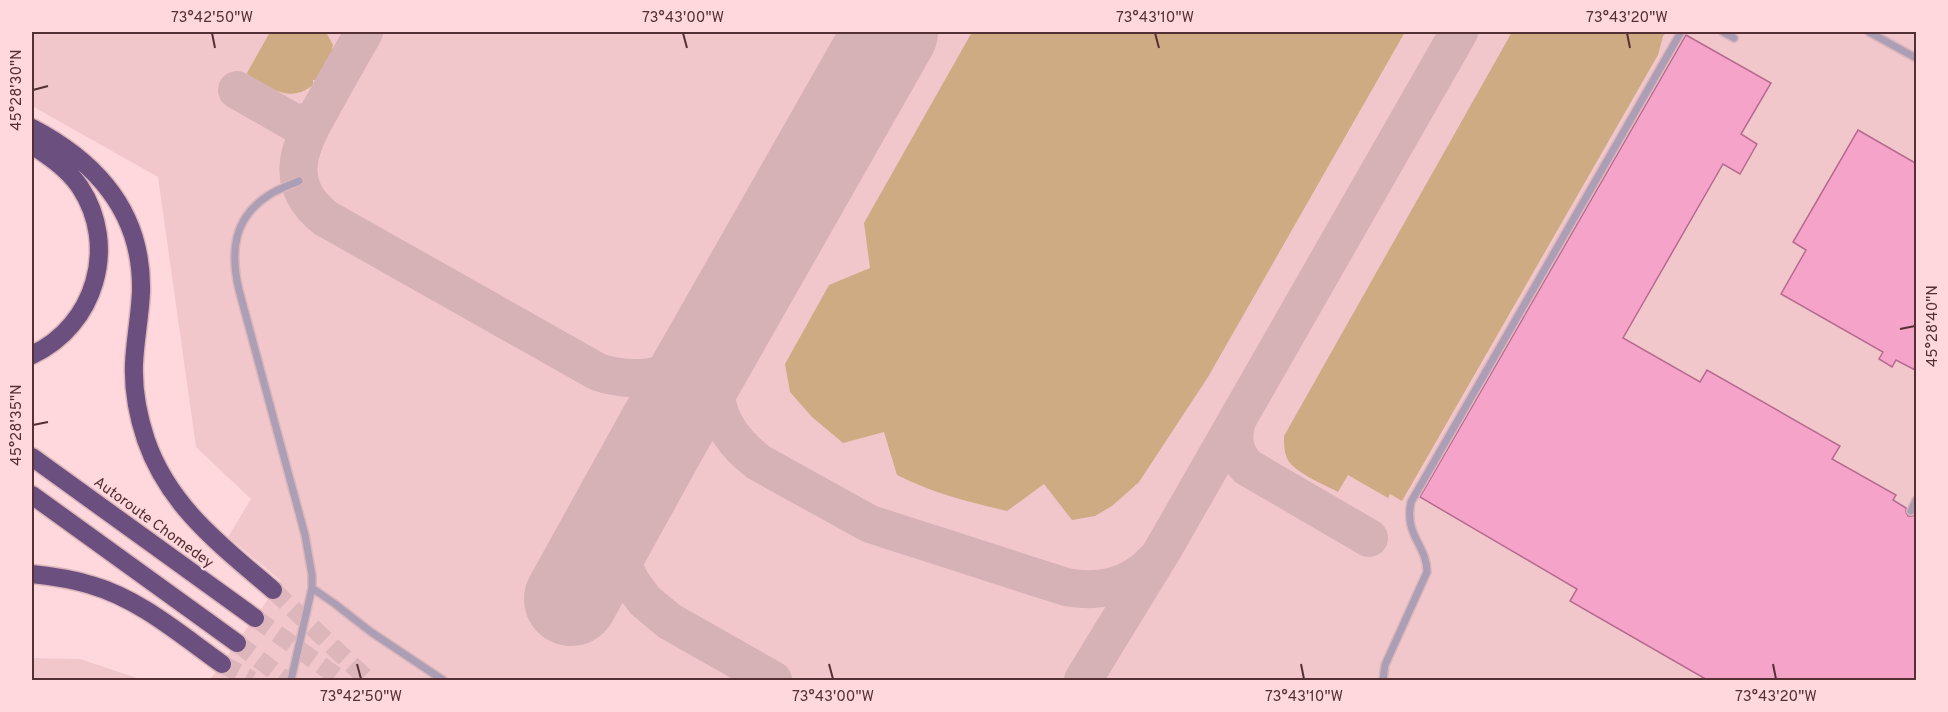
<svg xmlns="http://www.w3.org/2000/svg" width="1948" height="712" font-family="Overpass,sans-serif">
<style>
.built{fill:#f1c7cc}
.green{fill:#ceab83}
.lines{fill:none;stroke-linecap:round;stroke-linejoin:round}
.taxiway{stroke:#d6b1b5;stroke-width:38}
.runway{stroke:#d6b1b5;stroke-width:94}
.building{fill:#f6a3c9;stroke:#b76a8f;stroke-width:1.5}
.motorway-tunnel{stroke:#dcb6bb;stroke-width:18;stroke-dasharray:18 9;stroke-linecap:butt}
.service-casing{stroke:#dcb6bb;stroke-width:10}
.motorway-casing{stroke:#dcb6bb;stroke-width:21}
.service{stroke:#ab9eb5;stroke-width:7}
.motorway{stroke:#6b4f7f;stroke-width:18}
.ticks{fill:none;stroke:#543035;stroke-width:2}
.labels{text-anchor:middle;stroke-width:4.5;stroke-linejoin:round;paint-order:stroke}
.street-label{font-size:15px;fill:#543035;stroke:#fed8dc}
.neatline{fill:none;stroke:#543035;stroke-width:2}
.ticks-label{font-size:15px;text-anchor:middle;fill:#543035}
</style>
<rect width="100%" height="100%" fill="#fed8dc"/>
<path class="built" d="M 32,32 L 1916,32 L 1916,680 L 210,680 L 281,581 L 228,537 L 251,499 L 196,447 L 158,177 L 32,106 Z
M 32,658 L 80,659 L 143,680 L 32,680 Z"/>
<path class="green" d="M 270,32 L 326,32 L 333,45 L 332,48 L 334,54 L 318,80 L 313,80 L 313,85 C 295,99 281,94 263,84 C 256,80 251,79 247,73 Z
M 972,32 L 1405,32 L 1208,377 L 1139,482 L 1112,506 L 1095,516 L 1072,520 L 1044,484 L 1007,511 C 969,502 932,493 897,475 L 884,432 L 843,443 L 812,417 L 790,392 L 785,364 L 829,285 L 870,268 L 864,223 Z
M 1512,32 L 1667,32 L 1663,36 L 1658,55 L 1402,501 L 1390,494 L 1388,498 L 1348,475 L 1338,492 C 1325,485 1294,472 1288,460 C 1284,453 1284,444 1284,436 Z"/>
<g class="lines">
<path class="taxiway" d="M 364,32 C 352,53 340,74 328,96 C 304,139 277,179 325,218 L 598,372 C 631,383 670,380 697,355 C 713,341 722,320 733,302 C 752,268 770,232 795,201
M 237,90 L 293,122 L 306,123 L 317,116
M 735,325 C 706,380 707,422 758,462 L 870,524 L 1066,587 C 1098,593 1131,587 1154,561
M 1239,416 C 1231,435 1233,452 1247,467 L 1369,538
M 664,431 L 646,466 L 621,526 L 618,547 L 621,562 L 631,582 L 645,601 L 669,621 L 773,680
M 1083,680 L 1165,546 L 1459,32"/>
<path class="runway" d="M 571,599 L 664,431 L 891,32"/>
</g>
<path class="building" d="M 1686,35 L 1771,83 L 1741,134 L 1757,144 L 1740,174 L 1723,164 L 1623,338 L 1700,382 L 1707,370 L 1840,446 L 1832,459 L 1896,495 L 1893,500 L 1906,508 L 1906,512 L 1908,516 L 1912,516 L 1917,514 L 1917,681 L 1709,681 L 1570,601 L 1577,589 L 1420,497 Z
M 1858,130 L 1917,164 L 1917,371 L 1896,360 L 1892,367 L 1879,359 L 1883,352 L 1781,294 L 1806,250 L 1793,242 Z"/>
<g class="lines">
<path class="motorway-tunnel" d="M 273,590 L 368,680
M 255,618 L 342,680
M 237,643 L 286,680
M 222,664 L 252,680"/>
<defs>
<path id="service" d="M 1723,32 L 1734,38
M 1869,32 L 1916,58
M 1911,511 L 1916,500
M 312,588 L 335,604 L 371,632 L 443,680
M 291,680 L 312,588 L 312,575 L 305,535 L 239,290 C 230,252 233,218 269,195 C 278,189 290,185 299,181
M 1383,680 L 1385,665 L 1427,572 C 1427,545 1404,536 1411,502 L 1681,32"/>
<path id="motorway" d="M 32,128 C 97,162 143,213 141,292 C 140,316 135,340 134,364 C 133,389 138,416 146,440 C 169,507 222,546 273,590
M 32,145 C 50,157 68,169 80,187 C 119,246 95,326 32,355
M 32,457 L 255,618
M 32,495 L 237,643
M 32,574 C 51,576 72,579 91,585 C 140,599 181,635 222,664"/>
</defs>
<use href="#service" class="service-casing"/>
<use href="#motorway" class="motorway-casing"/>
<use href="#service" class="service"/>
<use href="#motorway" class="motorway"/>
</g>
<path class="ticks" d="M 212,33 L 215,48M 683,33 L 687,48M 1155,33 L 1159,48M 1627,33 L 1630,48M 33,90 L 48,86M 1900,329 L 1915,326M 33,425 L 48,422M 357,664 L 361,679M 829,664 L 833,679M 1301,664 L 1304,679M 1773,664 L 1776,679"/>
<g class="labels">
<g class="street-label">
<text transform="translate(154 522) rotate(36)" y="5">Autoroute Chomedey</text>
</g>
</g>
<rect width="1948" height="712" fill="none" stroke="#fed8dc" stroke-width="66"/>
<rect x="33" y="33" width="1882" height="646" class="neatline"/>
<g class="ticks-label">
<text x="212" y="22">73°42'50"W</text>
<text x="683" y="22">73°43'00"W</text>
<text x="1155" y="22">73°43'10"W</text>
<text x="1627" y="22">73°43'20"W</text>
<text transform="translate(16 90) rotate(-90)" y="5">45°28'30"N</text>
<text transform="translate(1932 326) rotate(-90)" y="5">45°28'40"N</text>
<text transform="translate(16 425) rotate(-90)" y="5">45°28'35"N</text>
<text x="361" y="701">73°42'50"W</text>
<text x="833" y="701">73°43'00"W</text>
<text x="1304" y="701">73°43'10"W</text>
<text x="1776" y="701">73°43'20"W</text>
</g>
</svg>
